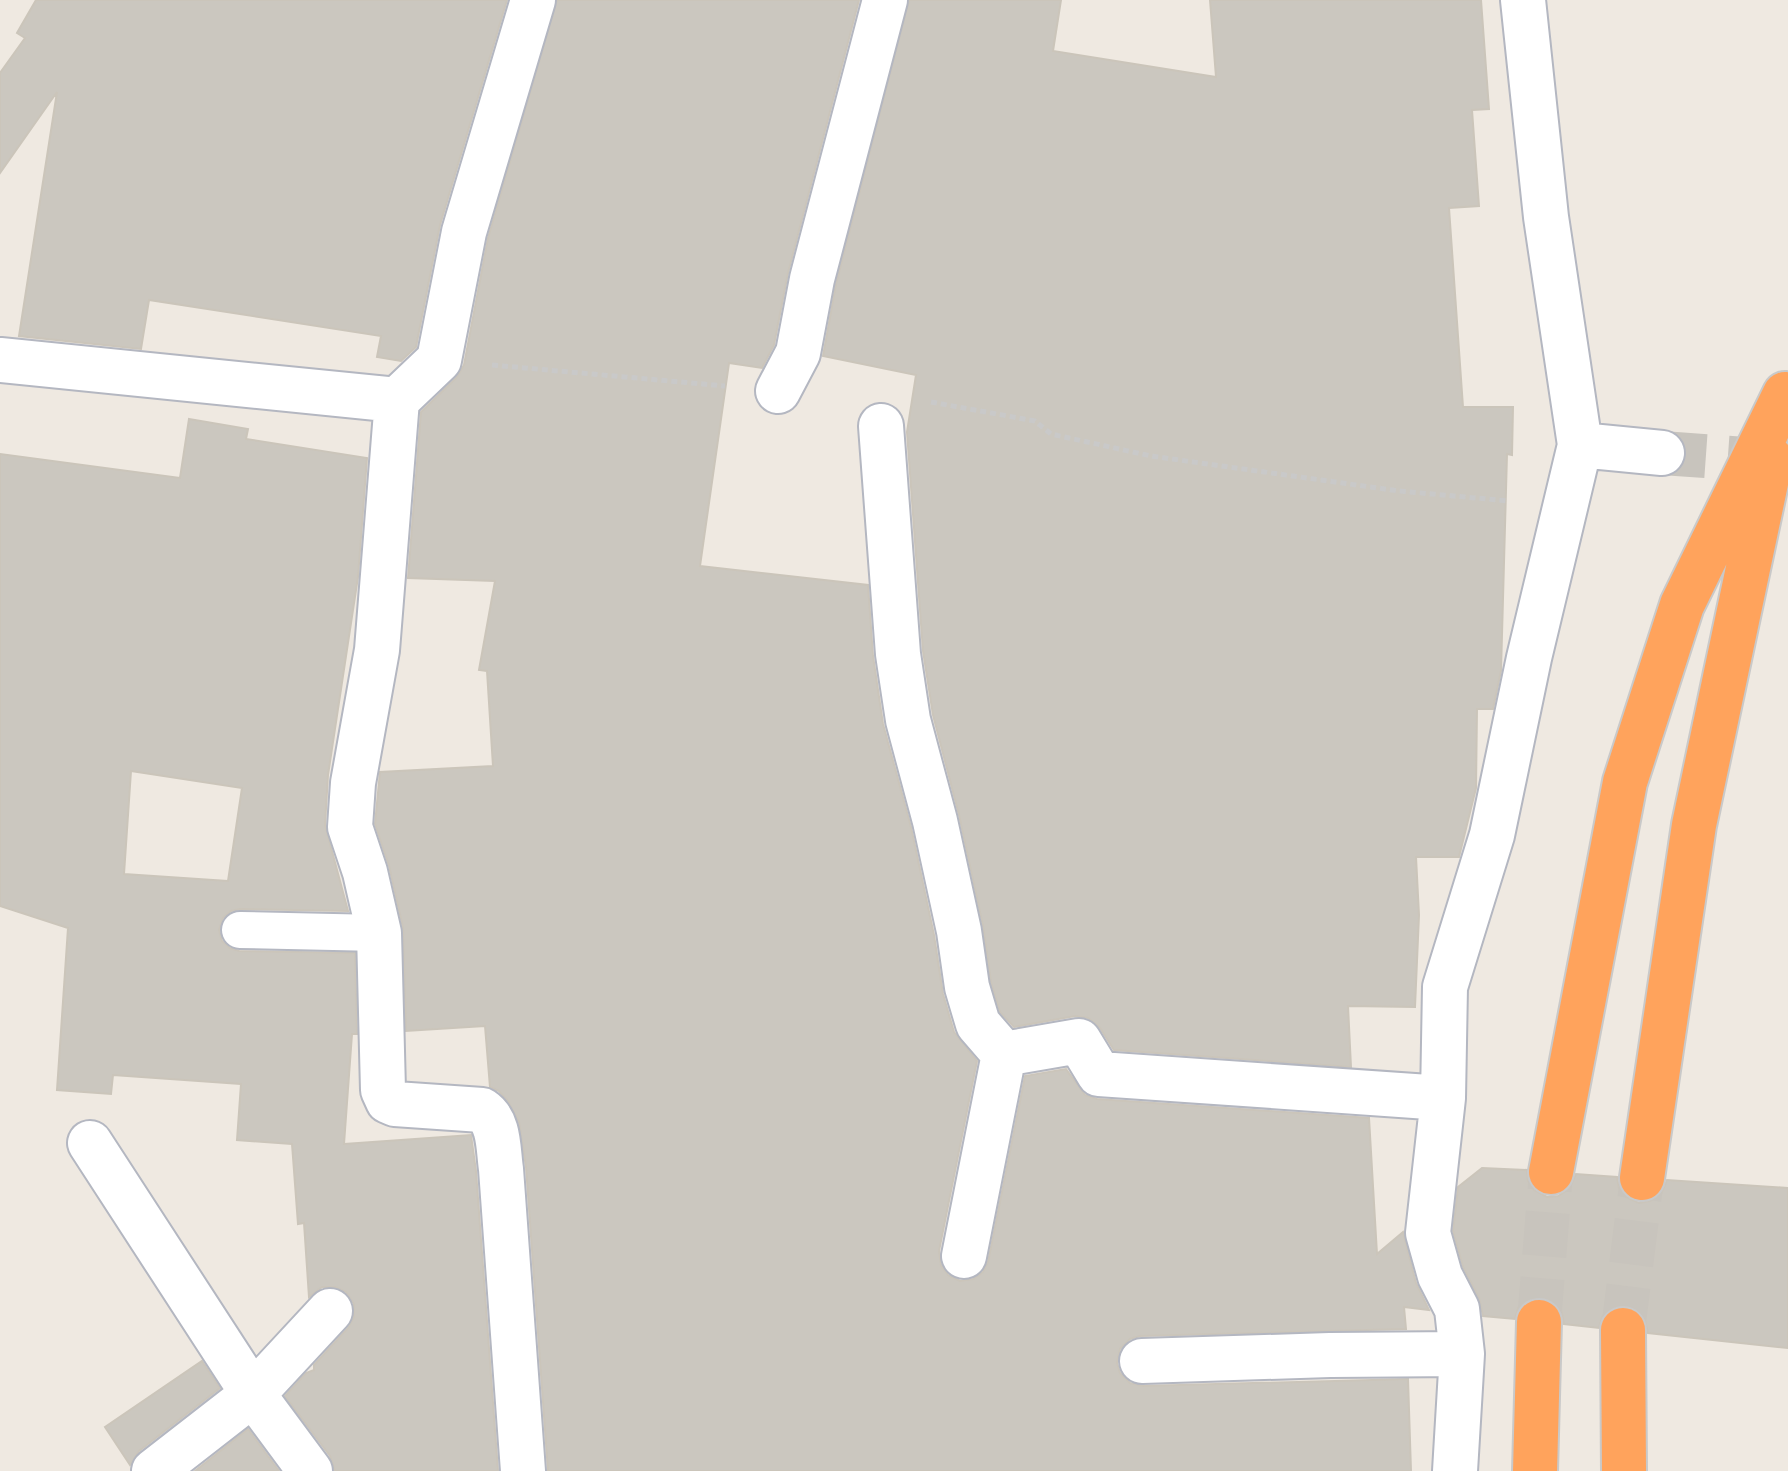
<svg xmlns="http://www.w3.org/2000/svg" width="1788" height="1471" font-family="'Archivo Narrow',sans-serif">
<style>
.building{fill:#cbc7bf;stroke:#cbc5ba;stroke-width:2;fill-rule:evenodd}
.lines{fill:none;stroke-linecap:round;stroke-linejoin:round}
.street-tunnel{stroke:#c8c4bd;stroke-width:44;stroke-dasharray:44 22;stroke-linecap:butt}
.highway-tunnel{stroke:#c8c4bd;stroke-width:44;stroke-dasharray:44 22;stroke-linecap:butt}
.lane-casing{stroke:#b4b7c1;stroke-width:40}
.street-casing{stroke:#b4b7c1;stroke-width:48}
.highway-casing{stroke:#c9c9c9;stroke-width:48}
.path{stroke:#c9c9c9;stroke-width:5;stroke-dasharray:6 4;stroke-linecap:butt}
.lane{stroke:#fff;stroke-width:36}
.street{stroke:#fff;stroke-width:44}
.highway{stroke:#ffa35c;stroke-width:44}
</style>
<rect width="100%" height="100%" fill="#efe9e1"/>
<path class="building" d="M 36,0 L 507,0 L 440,225 L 416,347 L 401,361 L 377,357 L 381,336 L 149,300 L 141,349 L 19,336 L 57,92 L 0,173 L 0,73 L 25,38 L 17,33 Z
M 557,0 L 859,0 L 788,273 L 774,345 L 762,368 L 729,363 L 700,566 L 868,585 L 873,656 L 883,724 L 911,827 L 934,935 L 943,994 L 954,1032 L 977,1061 L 939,1251 L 941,1265 L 948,1275 L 960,1281 L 973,1279 L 983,1272 L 988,1262 L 1025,1076 L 1066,1069 L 1085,1095 L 1097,1099 L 1369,1118 L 1377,1254 L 1403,1232 L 1416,1283 L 1429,1310 L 1404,1307 L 1406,1329 L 1140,1336 L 1130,1339 L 1120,1349 L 1117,1363 L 1120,1373 L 1130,1383 L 1143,1386 L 1408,1379 L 1411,1471 L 548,1471 L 526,1167 L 519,1122 L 508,1101 L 499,1091 L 490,1087 L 485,1026 L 406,1031 L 403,928 L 389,866 L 375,824 L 380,772 L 493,766 L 487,671 L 479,670 L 495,581 L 408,578 L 421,412 L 456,378 L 464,365 L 488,238 Z
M 909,0 L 1061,0 L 1053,51 L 1216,77 L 1210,0 L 1481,0 L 1489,109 L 1472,110 L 1479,206 L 1449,208 L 1463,407 L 1513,407 L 1512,455 L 1507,454 L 1501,671 L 1493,709 L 1477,709 L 1476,788 L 1459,857 L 1416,857 L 1419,915 L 1415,1007 L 1348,1006 L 1351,1067 L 1114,1050 L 1100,1028 L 1088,1018 L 1075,1016 L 1014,1027 L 1000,1012 L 991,982 L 983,926 L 959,815 L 933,715 L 923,651 L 907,432 L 916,375 L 823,356 L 836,284 Z
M 189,419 L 248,429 L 246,439 L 367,458 L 358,577 L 328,775 L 325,825 L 348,911 L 240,909 L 231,911 L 223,918 L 219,930 L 222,941 L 230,948 L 239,951 L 355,953 L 357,1034 L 352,1034 L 344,1144 L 471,1135 L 476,1171 L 498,1471 L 335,1471 L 330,1456 L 285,1396 L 306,1373 L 314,1370 L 314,1365 L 348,1328 L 354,1317 L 354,1304 L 346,1292 L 335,1287 L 322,1287 L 309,1297 L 304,1223 L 298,1224 L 292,1144 L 237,1140 L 241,1084 L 113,1075 L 111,1094 L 57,1090 L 68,928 L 0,906 L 0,454 L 180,478 ZM 131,771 L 242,788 L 228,881 L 124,874 Z
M 1482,1168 L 1527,1170 L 1528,1181 L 1534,1190 L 1547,1197 L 1558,1196 L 1569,1189 L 1576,1174 L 1617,1177 L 1619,1188 L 1626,1197 L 1639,1203 L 1650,1201 L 1661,1194 L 1667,1180 L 1788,1188 L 1788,1348 L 1648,1333 L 1644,1317 L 1635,1308 L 1624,1305 L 1610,1309 L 1602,1317 L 1599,1328 L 1564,1324 L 1561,1309 L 1553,1301 L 1540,1297 L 1526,1300 L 1518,1308 L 1515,1319 L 1483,1316 L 1479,1298 L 1463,1267 L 1453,1231 L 1458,1187 Z
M 202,1361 L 220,1388 L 139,1451 L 130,1465 L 105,1427 Z
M 248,1429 L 279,1471 L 195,1471 Z"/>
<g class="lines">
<path class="street-tunnel" d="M 1662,453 L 1788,462"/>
<path class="highway-tunnel" d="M 1539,1322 L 1551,1172
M 1623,1330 L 1642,1178"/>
<defs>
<path id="lane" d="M 240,930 L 379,933"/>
<path id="street" d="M 0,360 L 397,400
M 778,391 L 798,353 L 812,279 L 885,0
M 881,426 L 898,654 L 908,720 L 935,821 L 959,931 L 967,987 L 978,1024 L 1004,1054 L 1079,1041 L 1099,1074 L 1443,1098
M 1580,445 L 1662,453
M 90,1143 L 253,1394 L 310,1471
M 964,1256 L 1004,1054
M 1142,1361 L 1330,1355 L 1462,1354
M 154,1471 L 253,1394 L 330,1311
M 523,1471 L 501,1169 C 498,1149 500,1122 482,1110 L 395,1104 L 388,1101 L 383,1090 L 379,933 L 365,872 L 350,827 L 353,783 L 377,650 L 397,400 L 439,360 L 464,232 L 533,0
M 1455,1471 L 1462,1354 L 1457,1309 L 1440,1276 L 1428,1233 L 1443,1098 L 1445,987 L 1492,835 L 1529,658 L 1580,445 L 1546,217 L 1523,0"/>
<path id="highway" d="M 1551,1172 L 1625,782 L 1682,605 L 1785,394
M 1642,1178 L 1694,825 L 1771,459
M 1623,1330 L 1624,1471
M 1535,1471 L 1539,1322"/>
</defs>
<use href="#lane" class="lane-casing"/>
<use href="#street" class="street-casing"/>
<use href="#highway" class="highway-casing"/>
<path class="path" d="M 492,365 L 725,386
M 931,402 L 1035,421 L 1051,434 L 1151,456 L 1399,491 L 1509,501"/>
<use href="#lane" class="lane"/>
<use href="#street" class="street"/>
<use href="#highway" class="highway"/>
</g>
</svg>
